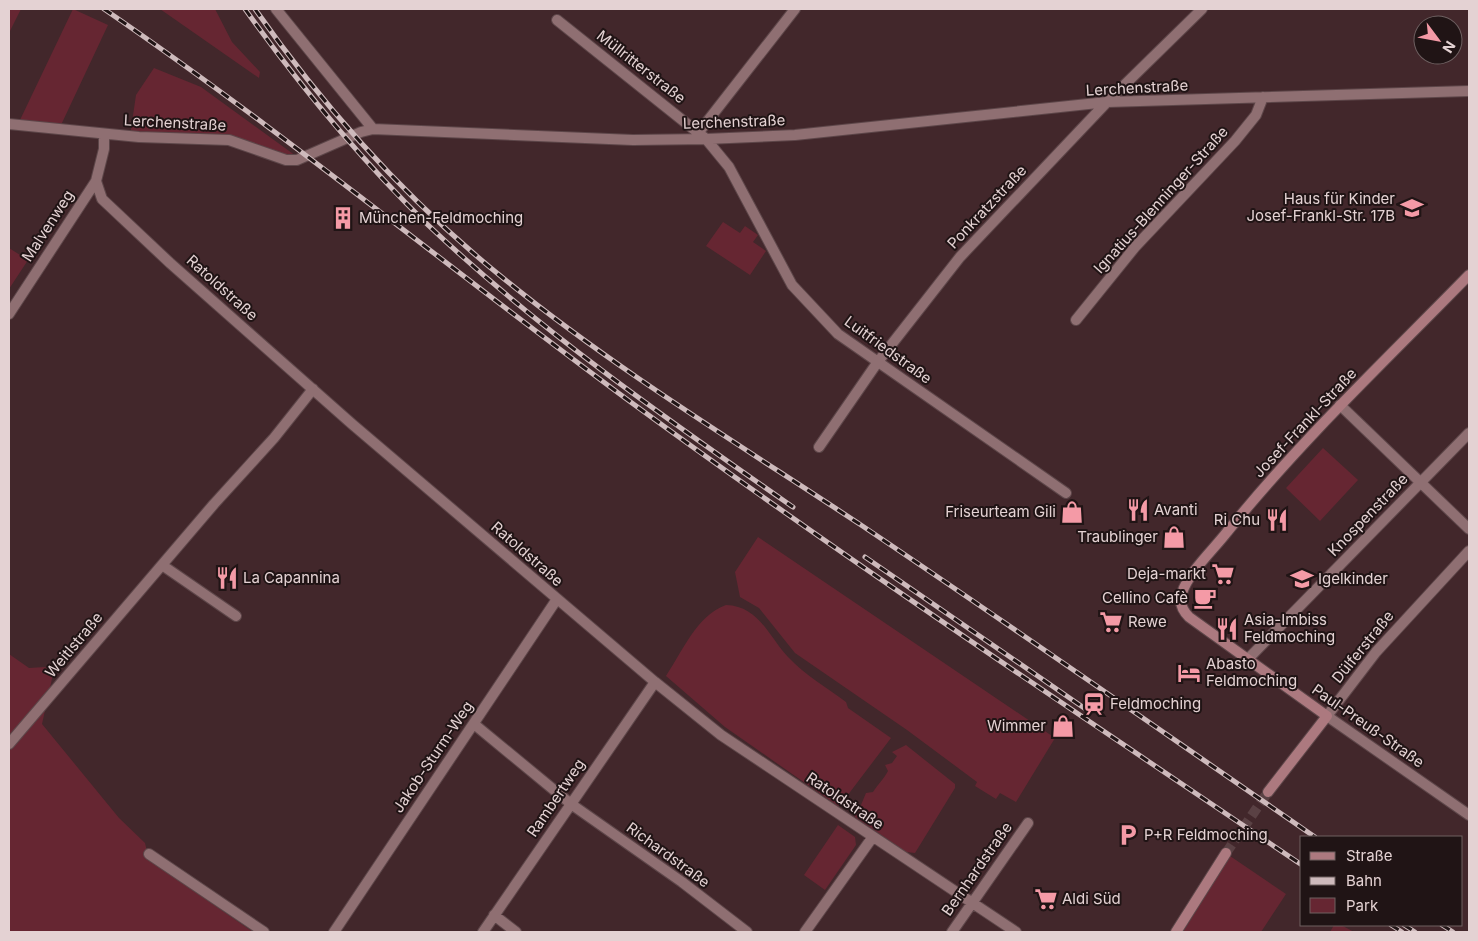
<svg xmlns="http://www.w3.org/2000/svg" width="1478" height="941" font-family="Inter,sans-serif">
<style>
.green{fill:#662632}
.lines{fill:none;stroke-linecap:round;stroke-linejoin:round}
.secondary-tunnel{stroke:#5a4144;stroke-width:10;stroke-dasharray:10 5;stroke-linecap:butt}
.street-casing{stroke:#5d4649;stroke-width:12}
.secondary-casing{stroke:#5d4649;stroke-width:12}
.street{stroke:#8f6f72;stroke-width:10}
.secondary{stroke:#ac797f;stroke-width:10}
.rail-casing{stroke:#cebabc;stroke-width:5}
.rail{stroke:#201415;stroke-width:3;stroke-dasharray:9;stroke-linecap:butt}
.labels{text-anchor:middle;stroke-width:4;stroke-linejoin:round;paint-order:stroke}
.street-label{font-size:15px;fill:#e4d2d3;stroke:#201415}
.poi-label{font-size:15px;fill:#e4d2d3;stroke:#201415;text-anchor:start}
</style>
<rect width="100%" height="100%" fill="#42272b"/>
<path class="green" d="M 9,9 L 21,9 L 9,33 Z
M 73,9 L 108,25 L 61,125 L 20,120 Z
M 160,9 L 215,9 L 232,42 L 260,72 L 259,78 Z
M 154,68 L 201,87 L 296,156 L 290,161 L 235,140 L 130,136 L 136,95 Z
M 723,222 L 740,233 L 745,226 L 758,235 L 753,242 L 766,251 L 750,275 L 706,246 Z
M 9,248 L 28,260 L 9,289 Z
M 1323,448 L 1358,480 L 1320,521 L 1286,488 Z
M 758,537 L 1055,738 L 1016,802 L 1000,793 L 996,799 L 975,786 L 977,782 L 907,730 L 795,653 L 759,608 L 740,597 L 735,572 Z
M 726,605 C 759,606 769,637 788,657 C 805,675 827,688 846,702 L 848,708 L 891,738 L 841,804 L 838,806 L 725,727 L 666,676 C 682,652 697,615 726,605 Z
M 9,654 L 29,668 L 45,667 L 53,674 L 42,724 L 119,818 L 145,843 L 149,860 L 253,932 L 9,932 Z
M 906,745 L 955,784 L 955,788 L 915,853 L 906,852 L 855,817 L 853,811 L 861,805 L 866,793 L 873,792 C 878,784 884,779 888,771 L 885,765 L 892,763 L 897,756 L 892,752 Z
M 838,825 L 855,837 L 856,845 L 825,890 L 804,875 Z
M 1230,856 L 1286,894 L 1261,932 L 1183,932 Z
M 1334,925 L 1341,925 L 1354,932 L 1330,932 Z"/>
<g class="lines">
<path class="secondary-tunnel" d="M 1226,853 L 1268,792"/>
<defs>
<path id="street" d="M 276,9 L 373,129
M 557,20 L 706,139 L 729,167 L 792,285 L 838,334 L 1066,493
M 9,124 L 139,137 L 229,140 L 286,160 L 297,160 L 361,132 L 373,129 L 633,140 L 706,139 L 795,135 L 1107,102 L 1469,91
M 699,132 L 795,9
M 104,135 L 104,149 L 96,181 L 102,199 L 170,263 L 352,424 L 655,682 L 721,735 L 1016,932
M 9,314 L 96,181
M 1076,320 L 1135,247 L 1235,141 L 1256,115 L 1263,97
M 1340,405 L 1469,529
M 819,447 L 877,363 L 960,257 L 1107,102 L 1202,9
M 1469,551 L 1376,652 L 1327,716 L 1469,815
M 162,565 L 236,616
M 1247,660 L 1469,433
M 474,724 L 571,804 L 682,882 L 747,932
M 9,744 L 214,504 L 274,438 L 313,389
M 149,854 L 264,932
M 494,915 L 516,932
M 334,932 L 557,599
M 483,932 L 655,682
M 805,932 L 872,838
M 952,932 L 1028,823"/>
<path id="secondary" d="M 1268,792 L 1327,716 L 1189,617 C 1182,610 1179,602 1182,593 C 1188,573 1214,549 1227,532 C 1301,440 1387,359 1469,275
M 1176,932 L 1226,853"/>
</defs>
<use href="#street" class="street-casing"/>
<use href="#secondary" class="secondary-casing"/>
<use href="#street" class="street"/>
<use href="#secondary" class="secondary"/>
<defs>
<path id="rail" d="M 104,9 C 285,133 455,273 632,403 C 851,563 1077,713 1302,865
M 245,9 C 300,86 360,159 428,225 C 540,331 667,419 793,507
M 255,9 C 325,109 408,201 503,278 C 615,369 740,445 861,525 C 1013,627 1164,733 1315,837
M 865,557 L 1087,710
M 1391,925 L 1402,932
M 1404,925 L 1415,932
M 1442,925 L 1453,932"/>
</defs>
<use href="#rail" class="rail-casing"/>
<use href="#rail" class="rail"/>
</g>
<defs>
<symbol id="school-bare" viewBox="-9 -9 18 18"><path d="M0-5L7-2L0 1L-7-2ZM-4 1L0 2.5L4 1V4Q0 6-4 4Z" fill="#f49aa6" stroke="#201415" stroke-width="2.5" paint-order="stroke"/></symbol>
<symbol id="building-bare" viewBox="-9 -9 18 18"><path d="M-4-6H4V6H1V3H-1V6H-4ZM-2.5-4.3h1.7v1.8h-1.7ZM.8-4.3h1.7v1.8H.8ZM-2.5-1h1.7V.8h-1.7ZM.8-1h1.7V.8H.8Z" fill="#f49aa6" stroke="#201415" stroke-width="2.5" paint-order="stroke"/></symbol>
<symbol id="restaurant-bare" viewBox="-9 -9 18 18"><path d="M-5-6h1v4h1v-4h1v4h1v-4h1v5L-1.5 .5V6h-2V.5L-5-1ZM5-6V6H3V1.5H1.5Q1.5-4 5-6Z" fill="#f49aa6" stroke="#201415" stroke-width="2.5" paint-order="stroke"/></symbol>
<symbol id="shop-bare" viewBox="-9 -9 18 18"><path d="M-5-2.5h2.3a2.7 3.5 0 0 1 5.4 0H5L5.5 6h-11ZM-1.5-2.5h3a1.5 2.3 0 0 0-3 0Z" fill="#f49aa6" stroke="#201415" stroke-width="2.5" paint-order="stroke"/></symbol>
<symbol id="supermarket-bare" viewBox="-9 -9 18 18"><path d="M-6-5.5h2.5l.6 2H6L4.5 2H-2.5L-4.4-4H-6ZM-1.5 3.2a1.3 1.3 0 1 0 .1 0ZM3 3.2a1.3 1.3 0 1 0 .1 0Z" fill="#f49aa6" stroke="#201415" stroke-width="2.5" paint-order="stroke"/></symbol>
<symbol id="cafe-bare" viewBox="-9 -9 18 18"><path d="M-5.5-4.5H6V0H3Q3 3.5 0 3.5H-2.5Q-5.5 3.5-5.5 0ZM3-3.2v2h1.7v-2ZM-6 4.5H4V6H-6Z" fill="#f49aa6" stroke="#201415" stroke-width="2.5" paint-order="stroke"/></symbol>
<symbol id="hotel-bare" viewBox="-9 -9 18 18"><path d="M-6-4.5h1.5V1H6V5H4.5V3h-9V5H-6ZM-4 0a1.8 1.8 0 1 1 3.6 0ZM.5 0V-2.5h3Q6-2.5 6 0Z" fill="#f49aa6" stroke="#201415" stroke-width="2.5" paint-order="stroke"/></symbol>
<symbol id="station-bare" viewBox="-9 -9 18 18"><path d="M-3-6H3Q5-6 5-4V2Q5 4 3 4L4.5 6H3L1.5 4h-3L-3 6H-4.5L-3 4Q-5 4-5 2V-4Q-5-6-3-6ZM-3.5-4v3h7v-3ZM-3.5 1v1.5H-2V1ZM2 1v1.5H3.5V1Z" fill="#f49aa6" stroke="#201415" stroke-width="2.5" paint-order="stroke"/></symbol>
<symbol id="parking-bare" viewBox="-9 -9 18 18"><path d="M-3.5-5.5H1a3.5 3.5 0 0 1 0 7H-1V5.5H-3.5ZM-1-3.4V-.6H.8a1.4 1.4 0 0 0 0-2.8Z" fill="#f49aa6" stroke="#201415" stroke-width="2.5" paint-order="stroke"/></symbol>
</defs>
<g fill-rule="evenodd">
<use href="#school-bare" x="1396" y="192" width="32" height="32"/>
<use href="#building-bare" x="327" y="202" width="32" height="32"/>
<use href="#restaurant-bare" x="1122" y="494" width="32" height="32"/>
<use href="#shop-bare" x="1056" y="496" width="32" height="32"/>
<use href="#restaurant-bare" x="1261" y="504" width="32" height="32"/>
<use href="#shop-bare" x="1158" y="521" width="32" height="32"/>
<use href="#supermarket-bare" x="1207" y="558" width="32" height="32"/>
<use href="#restaurant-bare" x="211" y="562" width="32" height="32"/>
<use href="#school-bare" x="1286" y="563" width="32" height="32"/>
<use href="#cafe-bare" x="1189" y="582" width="32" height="32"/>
<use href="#supermarket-bare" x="1095" y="606" width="32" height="32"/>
<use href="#restaurant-bare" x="1211" y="613" width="32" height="32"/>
<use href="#hotel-bare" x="1173" y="657" width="32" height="32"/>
<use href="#station-bare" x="1078" y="688" width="32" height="32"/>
<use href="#shop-bare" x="1047" y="710" width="32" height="32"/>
<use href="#parking-bare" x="1112" y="819" width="32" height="32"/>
<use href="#supermarket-bare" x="1030" y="883" width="32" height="32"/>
</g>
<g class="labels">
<g class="street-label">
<text transform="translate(641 67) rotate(38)" y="5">Müllritterstraße</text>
<text transform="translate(1137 88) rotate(-3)" y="5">Lerchenstraße</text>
<text transform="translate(734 122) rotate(-2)" y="5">Lerchenstraße</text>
<text transform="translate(175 123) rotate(3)" y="5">Lerchenstraße</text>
<text transform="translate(1161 200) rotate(-48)" y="5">Ignatius-Blenninger-Straße</text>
<text transform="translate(987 207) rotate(-47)" y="5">Ponkratzstraße</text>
<text transform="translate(48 226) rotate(-57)" y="5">Malvenweg</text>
<text transform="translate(222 288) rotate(42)" y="5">Ratoldstraße</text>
<text transform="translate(888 350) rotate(36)" y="5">Luitfriedstraße</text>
<text transform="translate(1305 423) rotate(-47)" y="5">Josef-Frankl-Straße</text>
<text transform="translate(1368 515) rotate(-46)" y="5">Knospenstraße</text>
<text transform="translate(527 554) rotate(41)" y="5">Ratoldstraße</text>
<text transform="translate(74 645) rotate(-50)" y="5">Weitlstraße</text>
<text transform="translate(1363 647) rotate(-51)" y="5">Dülferstraße</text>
<text transform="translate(1368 726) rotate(35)" y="5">Paul-Preuß-Straße</text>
<text transform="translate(433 757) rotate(-56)" y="5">Jakob-Sturm-Weg</text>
<text transform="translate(556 798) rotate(-56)" y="5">Rambertweg</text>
<text transform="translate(845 801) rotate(34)" y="5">Ratoldstraße</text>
<text transform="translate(668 855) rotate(36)" y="5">Richardstraße</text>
<text transform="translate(977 869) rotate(-55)" y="5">Bernhardstraße</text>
</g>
<g class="poi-label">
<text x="1395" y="204" text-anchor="end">Haus für Kinder<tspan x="1395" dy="17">Josef-Frankl-Str. 17B</tspan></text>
<text x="359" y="223">München-Feldmoching</text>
<text x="1154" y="515">Avanti</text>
<text x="1056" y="517" text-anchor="end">Friseurteam Gili</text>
<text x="1260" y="525" text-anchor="end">Ri Chu</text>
<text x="1158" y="542" text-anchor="end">Traublinger</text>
<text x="1206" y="579" text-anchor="end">Deja-markt</text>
<text x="243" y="583">La Capannina</text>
<text x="1318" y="584">Igelkinder</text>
<text x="1188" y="603" text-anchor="end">Cellino Cafè</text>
<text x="1244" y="625">Asia-Imbiss<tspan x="1244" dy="17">Feldmoching</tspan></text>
<text x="1128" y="627">Rewe</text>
<text x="1206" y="669">Abasto<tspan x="1206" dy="17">Feldmoching</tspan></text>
<text x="1110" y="709">Feldmoching</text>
<text x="1046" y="731" text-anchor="end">Wimmer</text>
<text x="1144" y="840">P+R Feldmoching</text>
<text x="1062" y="904">Aldi Süd</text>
</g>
</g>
<rect width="1478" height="941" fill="none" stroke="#e4d2d3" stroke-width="20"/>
<rect x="1300" y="836" width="162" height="90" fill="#201415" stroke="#6e6061"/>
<rect x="1310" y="852" width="25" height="8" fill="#ac797f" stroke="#6e6061"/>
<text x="1346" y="861" font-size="15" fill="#e4d2d3">Straße</text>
<rect x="1310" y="877" width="25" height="8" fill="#cebabc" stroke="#6e6061"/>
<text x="1346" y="886" font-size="15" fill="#e4d2d3">Bahn</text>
<rect x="1310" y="898" width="25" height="15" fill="#662632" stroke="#6e6061"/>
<text x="1346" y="911" font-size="15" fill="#e4d2d3">Park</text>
<g transform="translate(1438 40) rotate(122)"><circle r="24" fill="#201415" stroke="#6e6061"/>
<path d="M0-4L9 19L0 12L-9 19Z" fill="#f49aa6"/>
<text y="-8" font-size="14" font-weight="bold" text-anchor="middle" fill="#e4d2d3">N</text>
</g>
</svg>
